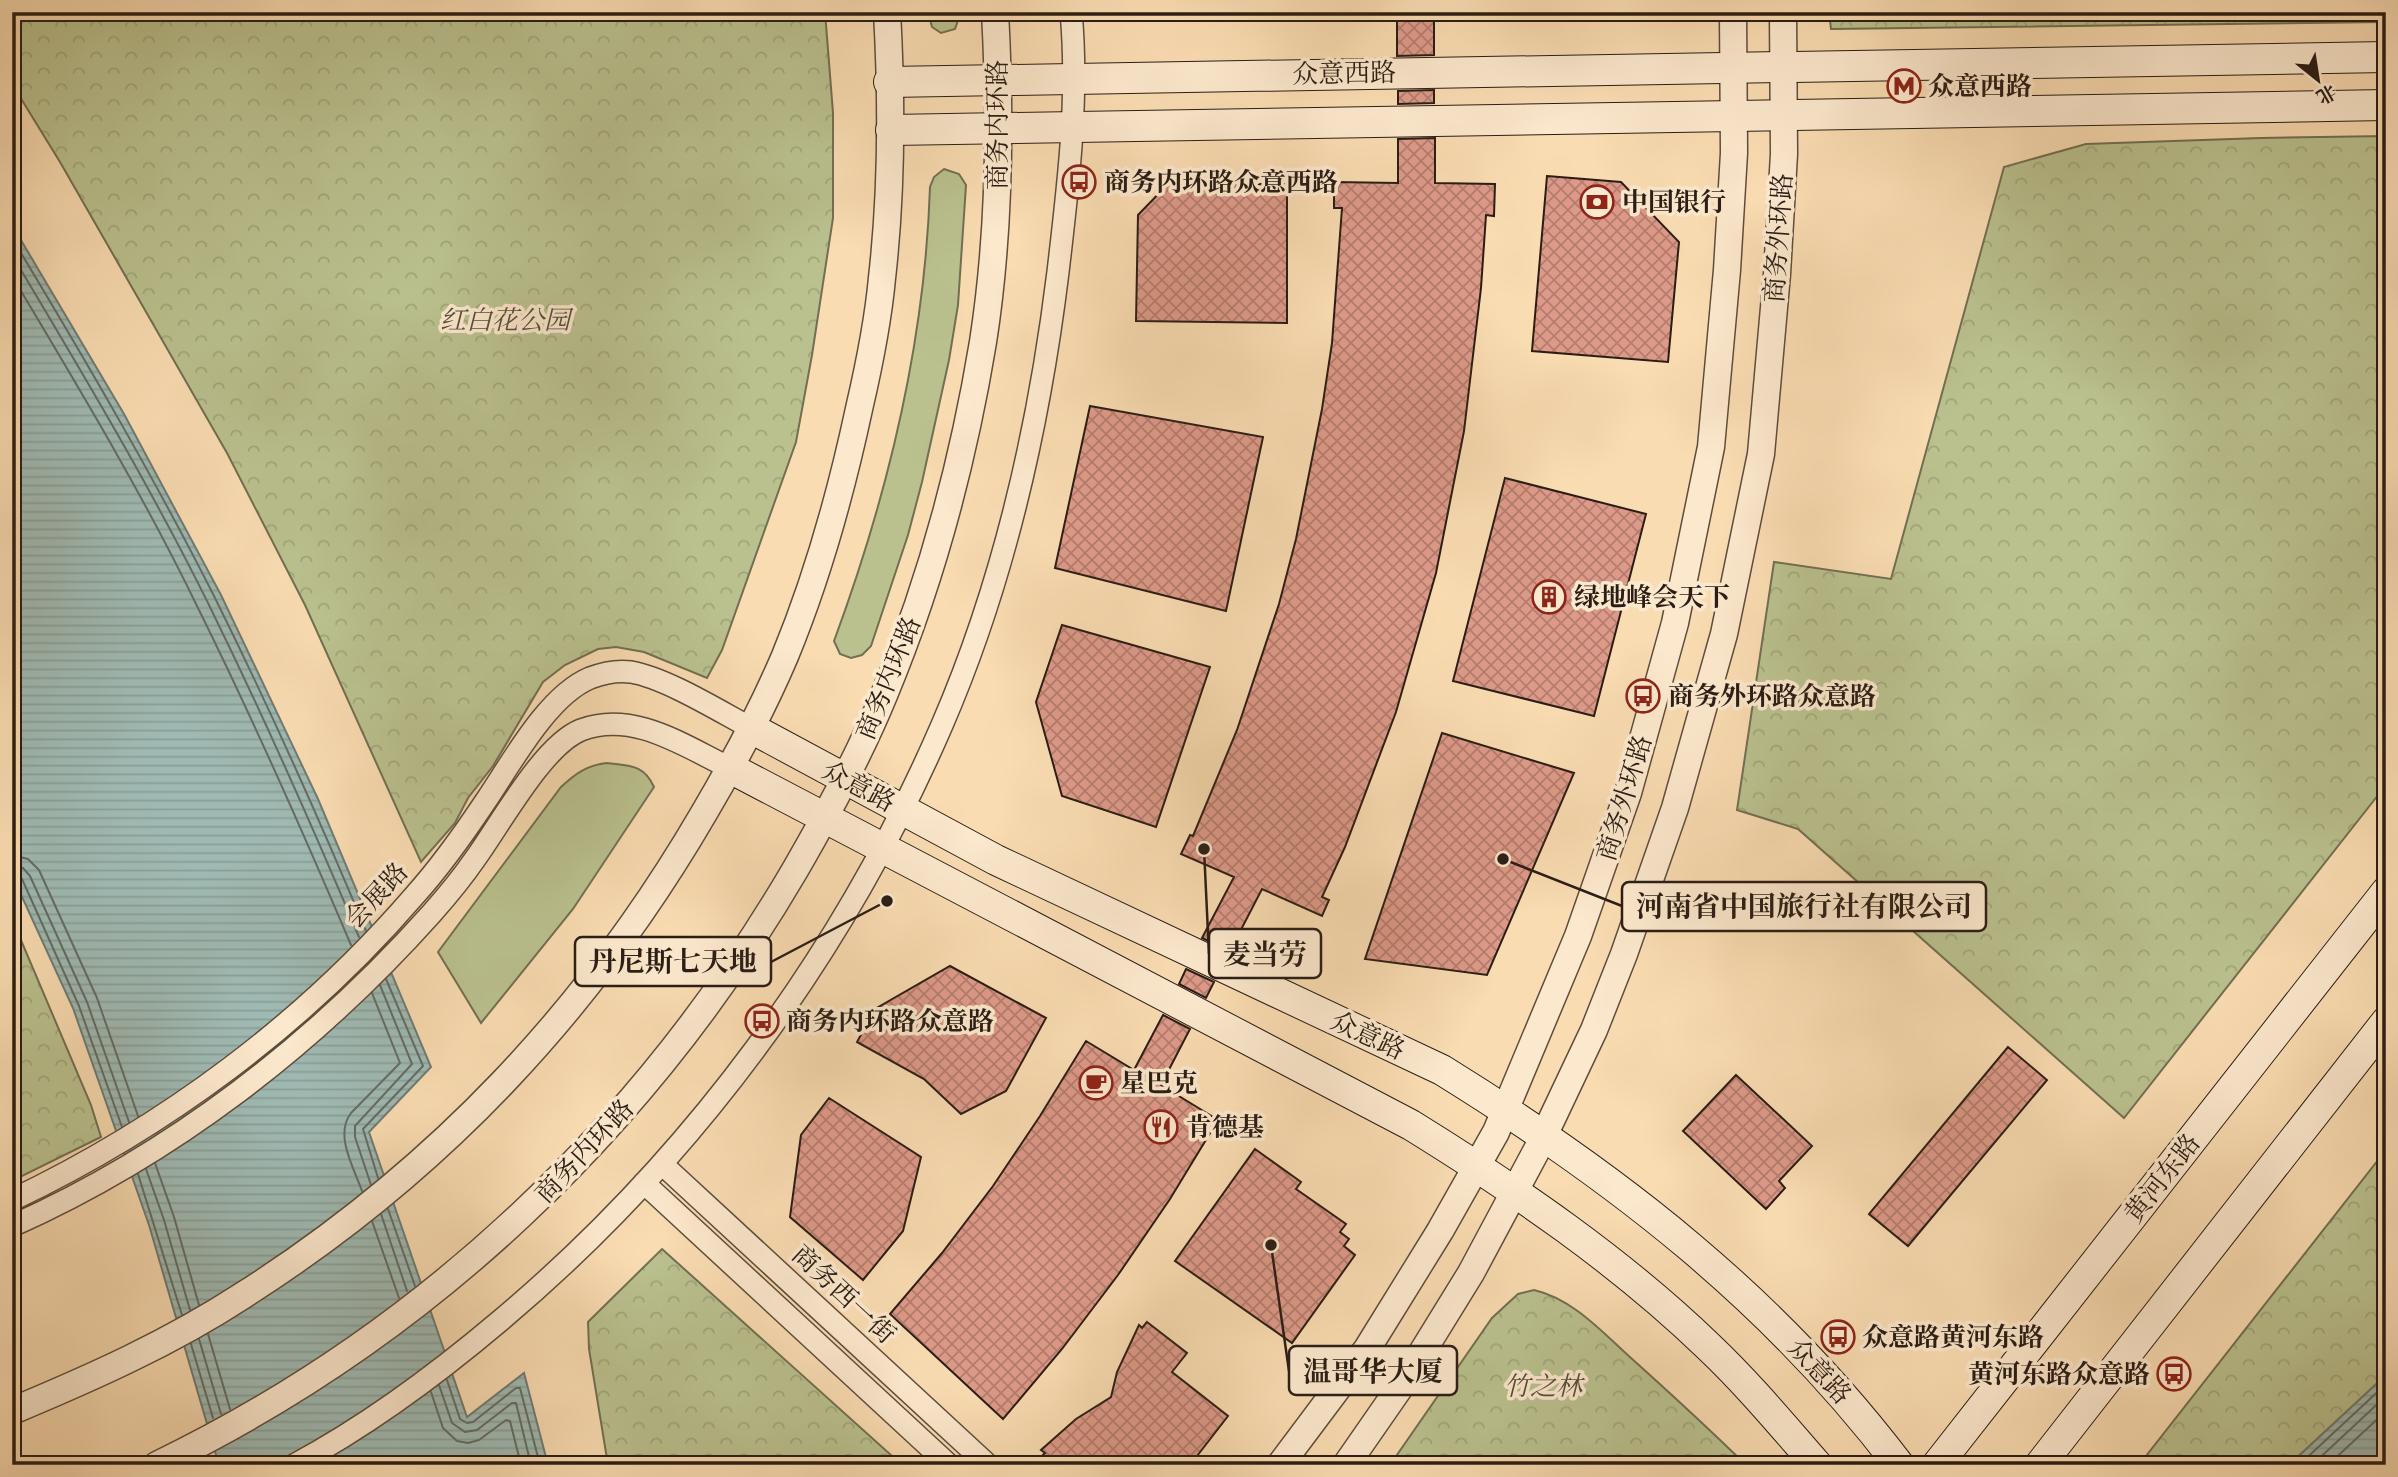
<svg xmlns="http://www.w3.org/2000/svg" width="2398" height="1477" font-family="'IM FELL Double Pica','Noto Serif SC',serif">
<style>
.grass{fill:#bac18f;stroke:#726f52;stroke-width:2}
.park{fill:url(#park-crowns);stroke:#726f52;stroke-width:2}
.water{fill:url(#water-rules);stroke:#707b74;stroke-width:2}
.lines{fill:none;stroke-linecap:round;stroke-linejoin:round}
.shore{stroke:#646c64;stroke-width:2}
.building{fill:url(#building-cross-hatch);stroke:#2a1d15;stroke-width:2}
.minor-casing{stroke:#5e4d3c;stroke-width:24}
.tertiary-casing{stroke:#5e4d3c;stroke-width:29}
.secondary-casing{stroke:#2a1d15;stroke-width:32}
.minor{stroke:#fce8cd;stroke-width:21}
.tertiary{stroke:#fce8cd;stroke-width:26}
.secondary{stroke:#fce8cd;stroke-width:30}
.labels{text-anchor:middle;stroke-width:7;stroke-linejoin:round;paint-order:stroke}
.street-label{font-size:26px;fill:#2a1d15;stroke:#fce8cd}
.poi-label{font-size:26px;font-weight:bold;fill:#2a1d15;stroke:#fce8cd;text-anchor:start}
.park-label{font-size:26px;font-style:italic;fill:#554e3a;stroke:#fce8cd}
.leader{fill:none;stroke:#2a1d15;stroke-width:2.5}
.callout-dot{fill:#2a1d15;stroke:#fce8cd;stroke-width:2.5}
.callout{fill:#fce8cd;stroke:#2a1d15;stroke-width:2.5}
.callout-label{font-size:28px;text-anchor:middle;font-weight:bold;fill:#2a1d15}
</style>
<defs>
<pattern id="park-crowns" width="20" height="18" patternUnits="userSpaceOnUse" patternTransform="scale(1.75)"><rect width="20" height="18" fill="#bac18f"/><path d="M2 6a3 3 0 1 1 6 0M12 15a3 3 0 1 1 6 0" fill="none" stroke="#a0a57a"/></pattern>
<pattern id="water-rules" width="6" height="5" patternUnits="userSpaceOnUse" patternTransform="scale(1.75)"><rect width="6" height="5" fill="#9fbab3"/><path d="M0 2.5h6" fill="none" stroke="#899f99"/></pattern>
<pattern id="building-cross-hatch" width="8" height="8" patternUnits="userSpaceOnUse" patternTransform="scale(1.75)"><rect width="8" height="8" fill="#de9a89"/><path d="M0 0l8 8M0 8l8-8" fill="none" stroke="#b47d6f"/></pattern>
</defs>
<rect width="100%" height="100%" fill="#fadcb2"/>
<filter id="stains"><feTurbulence type="fractalNoise" baseFrequency=".00286" numOctaves="4"/><feColorMatrix values="0 0 0 0 .2 0 0 0 0 .09 0 0 0 0 .02 0 0 0 .5 -.17"/></filter>
<radialGradient id="worn" r=".72"><stop offset=".6" stop-color="#630" stop-opacity="0"/><stop offset="1" stop-color="#630" stop-opacity=".3"/></radialGradient>
<path class="grass" d="M 928,12 L 961,12 L 955,29 L 941,33 L 932,27 Z
M 944,169 L 959,174 L 966,185 L 958,305 L 949,360 L 922,482 L 908,535 L 871,646 L 862,655 L 851,658 L 840,654 L 834,641 C 888,495 925,342 930,187 L 934,177 Z
M 607,763 C 629,766 644,764 654,787 L 573,909 L 481,1023 L 438,952 L 561,787 C 575,774 587,765 607,763 Z"/>
<path class="park" d="M 12,12 L 825,12 L 833,113 L 833,218 L 812,355 L 796,442 L 722,650 L 707,678 L 644,652 L 616,647 L 598,649 L 565,665 L 543,682 L 493,766 L 468,798 L 455,823 L 421,862 L 305,605 L 227,453 L 60,162 L 12,84 Z
M 1829,12 L 2386,12 L 2386,22 L 1831,29 Z
M 2386,136 L 2386,785 L 2124,1118 L 1798,829 L 1737,810 L 1774,562 L 1891,579 L 2004,167 L 2086,144 L 2261,138 Z
M 12,919 L 91,1105 L 101,1137 L 12,1181 Z
M 2386,1150 L 2386,1375 L 2289,1465 L 2139,1465 Z
M 662,1249 L 902,1465 L 608,1465 L 589,1349 L 588,1322 Z
M 1534,1290 C 1573,1299 1602,1332 1631,1358 C 1670,1393 1708,1428 1746,1465 L 1390,1465 L 1492,1318 L 1518,1294 Z"/>
<path class="water" d="M 12,225 L 124,414 L 221,595 L 318,799 L 431,1067 L 369,1132 L 467,1417 L 524,1373 L 548,1465 L 219,1465 L 149,1225 L 73,1008 L 12,875 Z
M 2386,1375 L 2386,1465 L 2289,1465 Z"/>
<g class="lines">
<path class="shore" d="M 12,238 C 83,356 153,475 215,598 C 269,707 319,818 366,931
M 12,255 C 80,369 149,484 208,603 C 262,713 312,825 359,937
M 12,276 C 77,385 143,494 198,608 C 253,719 303,832 351,945
M 12,855 L 28,859 L 39,870 L 97,998 L 138,1116
M 12,866 L 23,868 L 30,876 L 87,1002 L 129,1122
M 12,874 L 18,875 L 22,879 L 79,1006 L 122,1127
M 155,1163 L 174,1217 L 199,1305
M 146,1169 L 164,1220 L 190,1310
M 138,1174 L 182,1315
M 378,1178 L 363,1129 L 423,1066 L 386,979
M 371,1185 L 355,1137 L 355,1126 L 412,1064 L 380,985
M 362,1191 C 354,1168 334,1135 351,1113 L 400,1063 L 372,993
M 388,1209 L 415,1286
M 381,1214 L 407,1291
M 372,1221 L 399,1298
M 208,1334 L 230,1409
M 199,1339 L 221,1414
M 191,1344 L 213,1418
M 447,1380 L 460,1419 L 467,1423 L 473,1422 L 516,1388 L 520,1388 L 540,1465
M 439,1385 L 452,1423 L 465,1432 L 477,1430 L 512,1403 L 516,1403 L 531,1465
M 431,1392 L 443,1428 L 457,1441 L 468,1443 L 479,1440 L 506,1420 L 510,1421 L 521,1465
M 2299,1465 L 2386,1384
M 2312,1465 L 2386,1396
M 2328,1465 L 2386,1411"/>
</g>
<path class="building" d="M 1397,12 L 1434,12 L 1434,55 L 1397,56 Z
M 1434,90 L 1434,103 L 1398,104 L 1398,91 Z
M 1435,138 L 1435,183 L 1495,184 L 1494,216 L 1486,215 L 1481,288 L 1464,431 L 1436,573 L 1396,712 L 1345,847 L 1322,897 L 1329,900 L 1322,916 L 1262,889 L 1230,951 L 1202,938 L 1234,877 L 1181,854 L 1190,835 L 1193,836 L 1237,730 L 1279,604 L 1296,539 L 1322,409 L 1332,343 L 1342,208 L 1334,208 L 1334,182 L 1398,183 L 1398,139 Z
M 1547,176 L 1621,182 L 1679,242 L 1668,362 L 1532,351 Z
M 1168,184 L 1287,184 L 1287,323 L 1136,321 L 1138,215 Z
M 1090,406 L 1263,437 L 1226,611 L 1055,568 Z
M 1505,478 L 1646,514 L 1594,716 L 1453,681 Z
M 1062,625 L 1210,667 L 1156,827 L 1062,796 L 1036,702 Z
M 1442,733 L 1574,773 L 1487,975 L 1365,959 Z
M 950,966 L 1046,1018 L 1006,1091 L 961,1114 L 924,1079 L 857,1042 L 875,1009 Z
M 1186,969 L 1214,982 L 1206,998 L 1179,984 Z
M 1163,1015 L 1190,1029 L 1161,1085 L 1218,1120 L 1170,1199 L 1118,1275 L 1062,1349 L 1003,1419 L 890,1314 L 942,1253 L 993,1186 L 1040,1116 L 1086,1041 L 1134,1070 Z
M 2008,1047 L 2047,1080 L 1908,1246 L 1869,1214 Z
M 1736,1075 L 1812,1146 L 1779,1181 L 1785,1188 L 1766,1209 L 1683,1131 Z
M 829,1098 L 921,1157 L 903,1231 L 863,1280 L 790,1217 L 801,1135 Z
M 1255,1149 L 1301,1182 L 1296,1189 L 1346,1224 L 1340,1232 L 1349,1239 L 1344,1246 L 1355,1255 L 1292,1343 L 1175,1261 Z
M 1147,1322 L 1187,1353 L 1172,1372 L 1228,1416 L 1190,1465 L 1049,1465 L 1040,1458 L 1045,1453 L 1041,1450 L 1076,1419 L 1111,1397 L 1117,1372 L 1139,1325 L 1142,1328 Z"/>
<g class="lines">
<defs>
<path id="minor" d="M 662,1164 L 988,1465
M 644,1183 L 949,1465
M 12,1200 C 165,1127 304,1024 415,895 C 441,866 463,835 485,802 C 511,764 547,696 590,678 C 603,673 617,670 631,672 C 666,678 719,711 751,728
M 12,1226 C 173,1154 315,1044 432,913 C 447,896 462,878 475,859 C 500,825 543,745 581,730 C 633,710 684,746 730,768
M 294,1465 C 369,1425 436,1375 501,1320 C 691,1160 843,954 942,725 C 1004,582 1039,427 1058,272 C 1068,187 1079,98 1071,12"/>
<path id="tertiary" d="M 12,1411 C 91,1378 170,1343 242,1296 C 437,1172 588,1012 704,813 C 734,762 762,710 785,656 C 818,576 841,493 859,409 C 869,366 878,322 882,278 C 892,190 892,101 887,12
M 157,1465 C 426,1335 644,1128 795,870 C 828,813 859,756 884,695 C 931,582 963,463 983,342 C 1000,233 1001,122 995,12
M 1280,1465 L 1367,1349 L 1440,1231 L 1496,1132 L 1578,936 L 1628,793 L 1675,623 L 1711,447 L 1727,270 L 1734,153 L 1733,12
M 1346,1465 L 1405,1380 L 1471,1273 L 1540,1144 L 1594,1030 L 1624,954 L 1675,808 L 1724,634 L 1761,454 L 1777,274 L 1784,154 L 1783,12"/>
<path id="secondary" d="M 889,82 L 2386,57
M 891,130 L 2386,105
M 751,728 L 996,860 L 1442,1070 C 1618,1179 1773,1299 1899,1465
M 730,768 L 1411,1125 C 1516,1190 1620,1261 1709,1347 C 1748,1384 1782,1425 1817,1465
M 1937,1465 L 2386,892
M 2040,1465 L 2386,1022"/>
</defs>
<use href="#minor" class="minor-casing"/>
<use href="#tertiary" class="tertiary-casing"/>
<use href="#secondary" class="secondary-casing"/>
<use href="#minor" class="minor"/>
<use href="#tertiary" class="tertiary"/>
<use href="#secondary" class="secondary"/>
</g>
<defs>
<symbol id="metro-ring" viewBox="-11 -11 22 22"><circle r="9.5" fill="#fce8cd" stroke="#8f2418" stroke-width="1.5"/><path d="M-5.5 5V-5H-3L0 0L3-5H5.5V5H3V-.5L0 4L-3-.5V5Z" fill="#8f2418"/></symbol>
<symbol id="bus-ring" viewBox="-11 -11 22 22"><circle r="9.5" fill="#fce8cd" stroke="#8f2418" stroke-width="1.5"/><path d="M-5-6H5V4H4V6H2V4H-2V6H-4V4H-5ZM-3.5-4V0h7V-4ZM-3.5 1.2v1.5H-2V1.2ZM2 1.2v1.5H3.5V1.2Z" fill="#8f2418"/></symbol>
<symbol id="bank-ring" viewBox="-11 -11 22 22"><circle r="9.5" fill="#fce8cd" stroke="#8f2418" stroke-width="1.5"/><path d="M-6-4H6V4H-6ZM0-2.3a2.3 2.3 0 1 0 0 4.6a2.3 2.3 0 1 0 0-4.6Z" fill="#8f2418"/></symbol>
<symbol id="building-ring" viewBox="-11 -11 22 22"><circle r="9.5" fill="#fce8cd" stroke="#8f2418" stroke-width="1.5"/><path d="M-4-6H4V6H1V3H-1V6H-4ZM-2.5-4.3h1.7v1.8h-1.7ZM.8-4.3h1.7v1.8H.8ZM-2.5-1h1.7V.8h-1.7ZM.8-1h1.7V.8H.8Z" fill="#8f2418"/></symbol>
<symbol id="cafe-ring" viewBox="-11 -11 22 22"><circle r="9.5" fill="#fce8cd" stroke="#8f2418" stroke-width="1.5"/><path d="M-5.5-4.5H6V0H3Q3 3.5 0 3.5H-2.5Q-5.5 3.5-5.5 0ZM3-3.2v2h1.7v-2ZM-6 4.5H4V6H-6Z" fill="#8f2418"/></symbol>
<symbol id="restaurant-ring" viewBox="-11 -11 22 22"><circle r="9.5" fill="#fce8cd" stroke="#8f2418" stroke-width="1.5"/><path d="M-5-6h1v4h1v-4h1v4h1v-4h1v5L-1.5 .5V6h-2V.5L-5-1ZM5-6V6H3V1.5H1.5Q1.5-4 5-6Z" fill="#8f2418"/></symbol>
</defs>
<g fill-rule="evenodd">
<use href="#metro-ring" x="1885" y="67" width="38" height="38"/>
<use href="#bus-ring" x="1060" y="163" width="38" height="38"/>
<use href="#bank-ring" x="1578" y="183" width="38" height="38"/>
<use href="#building-ring" x="1530" y="578" width="38" height="38"/>
<use href="#bus-ring" x="1624" y="677" width="38" height="38"/>
<use href="#bus-ring" x="743" y="1002" width="38" height="38"/>
<use href="#cafe-ring" x="1077" y="1064" width="38" height="38"/>
<use href="#restaurant-ring" x="1142" y="1108" width="38" height="38"/>
<use href="#bus-ring" x="1819" y="1318" width="38" height="38"/>
<use href="#bus-ring" x="2155" y="1355" width="38" height="38"/>
</g>
<g class="labels">
<g class="street-label">
<text transform="translate(1344 73) rotate(-1)" y="9">众意西路</text>
<text transform="translate(997 125) rotate(-90)" y="9">商务内环路</text>
<text transform="translate(1778 238) rotate(-86)" y="9">商务外环路</text>
<text transform="translate(888 678) rotate(-68)" y="9">商务内环路</text>
<text transform="translate(859 786) rotate(28)" y="9">众意路</text>
<text transform="translate(1624 798) rotate(-73)" y="9">商务外环路</text>
<text transform="translate(376 895) rotate(-47)" y="9">会展路</text>
<text transform="translate(1368 1035) rotate(25)" y="9">众意路</text>
<text transform="translate(584 1151) rotate(-47)" y="9">商务内环路</text>
<text transform="translate(2162 1178) rotate(-52)" y="9">黄河东路</text>
<text transform="translate(844 1294) rotate(43)" y="9">商务西一街</text>
<text transform="translate(1820 1371) rotate(47)" y="9">众意路</text>
</g>
<g class="poi-label">
<text x="1928" y="95">众意西路</text>
<text x="1104" y="191">商务内环路众意西路</text>
<text x="1622" y="211">中国银行</text>
<text x="1574" y="606">绿地峰会天下</text>
<text x="1668" y="705">商务外环路众意路</text>
<text x="786" y="1030">商务内环路众意路</text>
<text x="1120" y="1092">星巴克</text>
<text x="1186" y="1136">肯德基</text>
<text x="1862" y="1346">众意路黄河东路</text>
<text x="2150" y="1383" text-anchor="end">黄河东路众意路</text>
</g>
<g class="park-label">
<text x="505" y="329">红白花公园</text>
<text x="1543" y="1395">竹之林</text>
</g>
</g>
<path class="leader" d="M1503 859L1622 906M1204 849L1209 954M887 901L771 962M1271 1245L1289 1371"/>
<g class="callout-dot">
<circle cx="1503" cy="859" r="7"/>
<circle cx="1204" cy="849" r="7"/>
<circle cx="887" cy="901" r="7"/>
<circle cx="1271" cy="1245" r="7"/>
</g>
<g class="callout">
<rect x="1622" y="882" width="364" height="49" rx="7"/>
<rect x="1209" y="929" width="112" height="49" rx="7"/>
<rect x="575" y="937" width="196" height="49" rx="7"/>
<rect x="1289" y="1346" width="168" height="49" rx="7"/>
</g>
<g class="callout-label">
<text x="1804" y="916">河南省中国旅行社有限公司</text>
<text x="1265" y="964">麦当劳</text>
<text x="673" y="971">丹尼斯七天地</text>
<text x="1373" y="1381">温哥华大厦</text>
</g>
<rect width="2398" height="1477" fill="none" stroke="#fadcb2" stroke-width="42"/>
<rect x="14" y="14" width="2370" height="1449" fill="none" stroke="#2a1d15" stroke-width="3.5"/>
<rect x="21" y="21" width="2356" height="1435" fill="none" stroke="#2a1d15" stroke-width="2"/>
<g transform="translate(2318 80) rotate(150)" stroke="#fce8cd" stroke-width="5" paint-order="stroke">
<path d="M0-5L12 26L0 18L-12 26Z" fill="#2a1d15"/>
<text y="-10" font-size="19" font-weight="bold" text-anchor="middle" fill="#2a1d15">北</text>
</g>
<rect width="100%" height="100%" filter="url(#stains)"/>
<rect width="100%" height="100%" fill="url(#worn)"/>
</svg>
